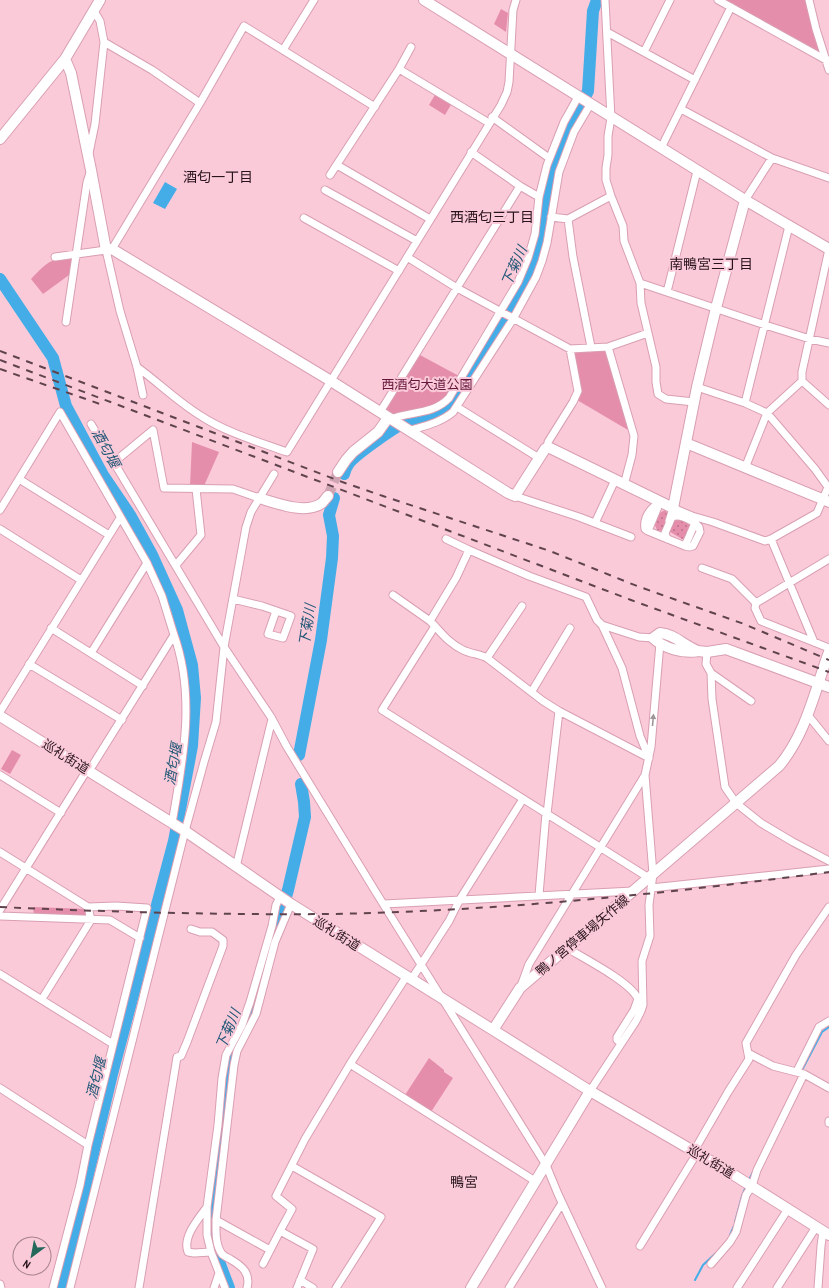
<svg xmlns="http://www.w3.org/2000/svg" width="829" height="1288" font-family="'Archivo Narrow','Noto Sans JP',sans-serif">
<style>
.grass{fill:url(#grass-dots)}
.park{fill:#e58eac}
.water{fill:#44ade8}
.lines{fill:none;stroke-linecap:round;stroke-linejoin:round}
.stream{stroke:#44ade8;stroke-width:2}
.river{stroke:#44ade8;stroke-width:12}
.secondary-tunnel{stroke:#d0a5b3;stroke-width:10;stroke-dasharray:10 5;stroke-linecap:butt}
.street-casing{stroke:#d99fb2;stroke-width:9}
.secondary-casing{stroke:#d99fb2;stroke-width:12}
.street{stroke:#fff;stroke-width:7}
.secondary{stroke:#fff;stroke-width:10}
.rail{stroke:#60444d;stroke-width:2;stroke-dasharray:7 7;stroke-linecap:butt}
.oneway{fill:#9e9598}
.labels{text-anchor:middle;stroke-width:4;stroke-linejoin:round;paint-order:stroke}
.park-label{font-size:13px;fill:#631639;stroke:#facad9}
.street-label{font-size:13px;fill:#28131a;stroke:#facad9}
.neighbourhood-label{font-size:14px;fill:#28131a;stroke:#facad9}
.water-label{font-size:14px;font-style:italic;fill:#225877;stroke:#facad9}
</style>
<defs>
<pattern id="grass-dots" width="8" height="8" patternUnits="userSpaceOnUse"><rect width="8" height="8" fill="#e58eac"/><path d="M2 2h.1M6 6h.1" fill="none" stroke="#ba738b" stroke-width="1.8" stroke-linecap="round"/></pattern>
</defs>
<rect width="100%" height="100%" fill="#facad9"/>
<path class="grass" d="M 665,510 L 668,514 L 663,530 L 660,531 L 657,530 L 654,523 L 659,513 Z
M 677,519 L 690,524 L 691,526 L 686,538 L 682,539 L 670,532 L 669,530 L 673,520 Z"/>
<path class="park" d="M 725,0 L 805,0 L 819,52 Z
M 501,9 L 508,13 L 506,32 L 494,24 Z
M 436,93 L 452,103 L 445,115 L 429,105 Z
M 79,256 L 76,270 L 43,294 L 31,279 C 50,259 51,259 79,256 Z
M 606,349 L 626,422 L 628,430 L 577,400 L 573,351 Z
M 420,355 L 459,376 L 445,398 L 433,407 L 390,416 L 384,412 Z
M 192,442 L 219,452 L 204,486 L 190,486 Z
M 12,750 L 21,755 L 10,774 L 1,769 Z
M 33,907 L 88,909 L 90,919 L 34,916 Z
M 429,1058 L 444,1070 L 444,1072 L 453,1078 L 431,1112 L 405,1095 Z"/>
<path class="water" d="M 165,182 L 177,189 L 165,209 L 153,203 Z"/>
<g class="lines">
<path class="stream" d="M 801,1072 L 822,1032 L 829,1027
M 749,1180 L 753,1172
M 735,1222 L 742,1196 L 746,1186
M 730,1235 L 734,1226
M 695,1280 L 703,1265 L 716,1253"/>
<path class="river" d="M 0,279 L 53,358 L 66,406 L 103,475 L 130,515 L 152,555 L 177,610 L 192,665 L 195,698 L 192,746 L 174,841 L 112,1074 L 61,1288
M 344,474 C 345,470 347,466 349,463 C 356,454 397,425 407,422 C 428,415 434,420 451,403 L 517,299 L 528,280 L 536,261 L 542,241 L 549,187 L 557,158 L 575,117 L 588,91 L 593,11 L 597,0
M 299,755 L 321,640 L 332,558 L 333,536 L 329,515 L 334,498
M 229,1288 C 221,1266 211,1246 211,1222 L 230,1062 L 234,1049 L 245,1029 L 253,1008 L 288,890 L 305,817 L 304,802 L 301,784"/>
<path class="secondary-tunnel" d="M 328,496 L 338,472"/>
<defs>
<path id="street" d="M 605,0 L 611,118 L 608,136 L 608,155 L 606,168 L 606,180 L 611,196 L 623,226 L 624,241 L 640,283 L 641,303 L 656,367 L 656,382 L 658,394 L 666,399 L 694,402
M 718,0 L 826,60 L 829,60
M 809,0 L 816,29 L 829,70
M 607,32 L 695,80
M 104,42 L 152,70 L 200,103 L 244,26 L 375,107
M 411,47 L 399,69 L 489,123
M 283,50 L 314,0
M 644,52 L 670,0
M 681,109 L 772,158 L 829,178
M 492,117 L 549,158
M 661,148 L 731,7
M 89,153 L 95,124 L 104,42 L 100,21 L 94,11
M 337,165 L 430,219
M 330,175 L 399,69
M 520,186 L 539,197
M 325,190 L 417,241
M 745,200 L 772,158
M 551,217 L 568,219
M 304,218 L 399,271
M 112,249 L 200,103
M 829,249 L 802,372 L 802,381 L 829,405
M 55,257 L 106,250 L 120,311 L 137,367 L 143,395
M 407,257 L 457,288 L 570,349 L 608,347 L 648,333
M 640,283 L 765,325 L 810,339 L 829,343
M 667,292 L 697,171
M 66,322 L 87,182 L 91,170
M 591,347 L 573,257 L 568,219 L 611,196
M 608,347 L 634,436 L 632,455 L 624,485
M 137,367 C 159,383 178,402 201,416 C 225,432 259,442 287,452 L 501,105 L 507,92 L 509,82 L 513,10 L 516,0
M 745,403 L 789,226
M 457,407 L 539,458
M 380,412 L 520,186 L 471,152
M 391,419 C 410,411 433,415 449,398 L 518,282 L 528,258 L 535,234 L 539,197 L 547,165 L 564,122 L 578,97
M 91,424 L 224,647 L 271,717 L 287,747 L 377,894 L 546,1165 L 558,1194 L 602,1288
M 408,431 C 424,426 440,423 453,412 L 513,319 L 536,277 L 542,261 L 547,243 L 559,172 L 574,132 L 590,105
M 548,447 L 548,442 L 573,402 L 578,391 L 570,349
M 113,463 L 153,430 L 164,488 L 233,489 L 259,498
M 745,468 L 767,413 L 802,381
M 19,479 L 109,535
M 515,496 L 579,517 L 631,537
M 660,502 C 651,508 643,517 645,529 L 648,531 L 685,546 L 689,547 L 693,546 L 700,532 L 699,527 L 695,523 L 692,516 L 673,508 L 669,521
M 0,510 L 60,412 L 147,563 L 162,596 L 174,635 L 89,771
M 692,516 L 713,522 L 765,541 L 771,539 L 817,513 L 828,487 L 815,469 L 767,413 L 745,403 L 697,387
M 595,523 L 615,480
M 0,529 L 81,580
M 648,531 L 660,502
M 446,539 L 469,550
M 667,539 L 665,533 L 672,517 C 680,514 688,519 695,523 L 685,546
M 771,539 L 814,642
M 176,565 L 201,535 L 196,489
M 702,568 L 732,579 L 756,603 L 755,608 L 761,621 L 829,648
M 393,595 L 430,621
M 233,599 L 262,606 L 291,616 L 283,638 L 268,634 L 276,611
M 756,603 L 829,559
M 602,625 L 639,637 L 653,638
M 435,626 L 382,710 L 649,878
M 51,628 L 143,686
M 707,652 L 706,664 L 711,673 L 712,699 L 725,787 L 736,803 L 761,823 L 793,842 L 829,861
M 91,653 L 147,563
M 487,658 L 522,606
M 29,664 L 122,720
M 711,673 L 751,701
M 532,691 L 570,628
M 559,711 L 649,758
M 0,712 L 120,518
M 807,714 L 829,741
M 0,775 L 61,813
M 547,814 L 559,711 L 543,701 L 487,658 C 480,654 471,654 463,650 C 448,643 441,632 430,621 L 456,578 L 469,550 L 529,576 L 586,597 L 597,620 L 602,625 L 622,668 L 640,736 L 649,758
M 172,823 C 183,761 196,696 174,635
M 0,852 L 88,907 L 116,906 L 147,908 L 88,1145 L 80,1185 L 53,1288
M 236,867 L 272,719
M 651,888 L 829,869
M 539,895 L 546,813
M 384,904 L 633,891
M 0,910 L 87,770
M 0,916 L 110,920 L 140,938
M 567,948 C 583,958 631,982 638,999 L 634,1010 L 617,1037 L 617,1040 L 621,1043
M 0,974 L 113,1044
M 411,980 L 449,921 L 460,899 L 523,799
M 521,986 L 529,964 L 645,775
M 42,999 L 91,920 L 88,907
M 748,1053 L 773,1066 L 804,1074 L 829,1088
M 350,1064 L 535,1181
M 797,1071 L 819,1027 L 829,1021
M 0,1088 L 88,1145
M 590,1091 L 636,1021 L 641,1011 L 643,1005 L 642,961 L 650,936 L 649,905 L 653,874 L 645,775 L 651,747 L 660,643
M 829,1121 L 829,1123
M 694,1151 L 728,1092 L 749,1059 L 746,1043 L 796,955 L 829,907
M 292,1166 L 381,1217 L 336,1288
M 207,1207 C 199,1218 182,1237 188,1252 L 194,1253 L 211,1252
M 216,1220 L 270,1250
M 640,1246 L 697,1153
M 263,1264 L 280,1231
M 711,1264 L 730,1242 L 736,1232 L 746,1195 L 752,1186 L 757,1170 L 804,1074
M 300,1280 L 313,1288
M 0,1284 L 1,1288
M 70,1288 L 185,831 L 204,762 L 216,722 L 224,647 L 246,527 L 251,512 L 274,474
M 139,1288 L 177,1057 L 181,1056 L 187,1042 L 223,946 L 223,940 L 212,932 L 200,932 L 191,929
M 214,1288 L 219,1273
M 225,1288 L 211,1252 L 207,1235 L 207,1207 L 218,1125 L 222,1078 L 226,1055 L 242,1025 L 250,1002 L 272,926 L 276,905 L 280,897
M 247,1288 C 251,1273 242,1266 230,1259 C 228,1258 224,1256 222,1254 C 215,1245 216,1230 216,1220 L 234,1065 L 237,1051 L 256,1014 L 275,942 L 291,904
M 297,1288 L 313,1249 L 280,1231 L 292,1209 L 276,1196 L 305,1139 L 350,1064 L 406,977
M 509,1288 L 562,1203
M 737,1288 L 788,1209
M 777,1288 L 816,1227
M 818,1288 L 821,1246 L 823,1231"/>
<path id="secondary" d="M 424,0 L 745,200 L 829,249
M 65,59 L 71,73 L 91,170 L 106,250 L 112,249 L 331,381 L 508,493 L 515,496 L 545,449 L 548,447 L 673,508 L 697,387 L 716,308 L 745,200
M 0,139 L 65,59 L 100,0
M 686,443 L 829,502
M 338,472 L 346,460 L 353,452 L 378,432 L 388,418
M 259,498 C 276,503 306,515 322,503 C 324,501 326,498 328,496
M 660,633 C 675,634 684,646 698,651 C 684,654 663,648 653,638 Z
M 698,651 L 707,652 L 726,649 L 829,687
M 829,652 C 815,690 806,734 779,766 L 520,988 L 493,1030 L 590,1091 L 726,1170 L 829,1235
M 0,716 L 185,831 L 291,904 L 493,1030
M 471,1288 L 590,1091"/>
</defs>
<use href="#street" class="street-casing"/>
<use href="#secondary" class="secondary-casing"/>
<use href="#street" class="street"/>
<use href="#secondary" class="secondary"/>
<path class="rail" d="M 0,351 L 345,483 L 383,496 L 550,551 L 637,586 L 744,624 L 829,660
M 0,360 L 631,600 L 829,672
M 0,369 L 100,404
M 0,907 C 110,912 220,915 330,914 C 497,911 664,894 829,872"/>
</g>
<defs><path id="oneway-solid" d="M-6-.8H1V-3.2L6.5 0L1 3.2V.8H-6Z"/></defs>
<use class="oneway" href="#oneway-solid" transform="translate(653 720) rotate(-85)"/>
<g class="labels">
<g class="park-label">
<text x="427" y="389">西酒匂大道公園</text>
</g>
<g class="street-label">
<text transform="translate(66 756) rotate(32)" y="5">巡礼街道</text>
<text transform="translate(337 933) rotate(32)" y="5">巡礼街道</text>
<text transform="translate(582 935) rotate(-40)" y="5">鴨ノ宮停車場矢作線</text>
<text transform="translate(711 1161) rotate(31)" y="5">巡礼街道</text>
</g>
<g class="neighbourhood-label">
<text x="218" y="182">酒匂一丁目</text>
<text x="492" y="222">西酒匂三丁目</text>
<text x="711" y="269">南鴨宮三丁目</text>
<text x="464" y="1187">鴨宮</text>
</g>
<g class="water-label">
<text transform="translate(514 266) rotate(-66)" y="5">下菊川</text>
<text transform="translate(106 448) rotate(61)" y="5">酒匂堰</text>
<text transform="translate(307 625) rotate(-81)" y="5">下菊川</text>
<text transform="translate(173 764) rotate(-80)" y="5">酒匂堰</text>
<text transform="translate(228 1029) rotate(-67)" y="5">下菊川</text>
<text transform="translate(96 1078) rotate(-76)" y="5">酒匂堰</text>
</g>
</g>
<g transform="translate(32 1256) rotate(212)"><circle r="19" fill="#facad9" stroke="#a6818d"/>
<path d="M0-3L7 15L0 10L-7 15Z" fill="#23685b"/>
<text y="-6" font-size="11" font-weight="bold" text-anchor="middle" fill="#28131a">N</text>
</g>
</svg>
